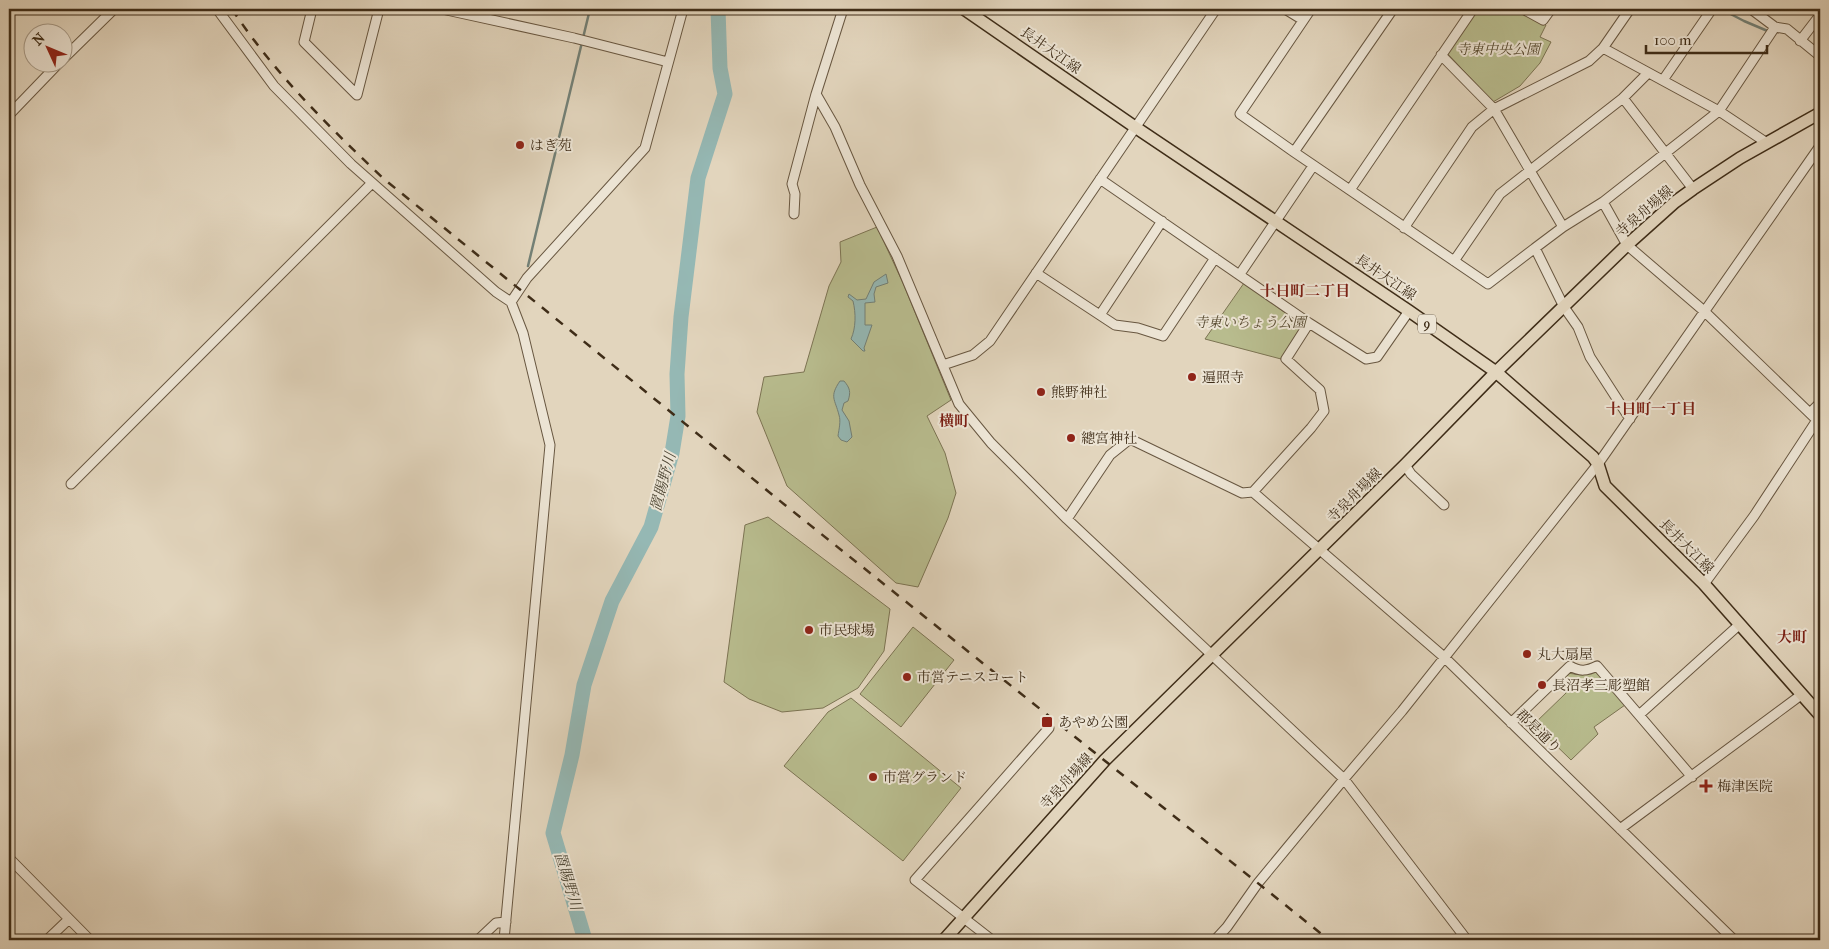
<svg xmlns="http://www.w3.org/2000/svg" width="1829" height="949" font-family="'IM FELL French Canon','Noto Serif JP',serif">
<style>
.green{fill:#b8bc8e;stroke:#7c7453}
.water{fill:#95b8b4;stroke:#738076}
.lines{fill:none;stroke-linecap:round;stroke-linejoin:round}
.stream{stroke:#738076;stroke-width:2.5}
.river{stroke:#95b8b4;stroke-width:15}
.minor-casing{stroke:#685741;stroke-width:11}
.major-casing{stroke:#3f2d18;stroke-width:14}
.minor{stroke:#ece4d4;stroke-width:9}
.major{stroke:#e2d5bd;stroke-width:11}
.rail{stroke:#3f2d18;stroke-width:2.5;stroke-dasharray:9 9;stroke-linecap:butt}
.poi-dot{fill:#8f2418;stroke:#ece4d4;stroke-width:2}
.labels{text-anchor:middle;stroke-width:4;stroke-linejoin:round;paint-order:stroke}
.shield{fill:#ece4d4;stroke:#736450;stroke-width:1}
.shield-label{font-size:12px;font-weight:bold;fill:#3f2d18}
.park-label{font-size:14px;font-style:italic;fill:#574a30;stroke:#ece4d4}
.street-label{font-size:14px;fill:#3f2d18;stroke:#ece4d4}
.poi-label{font-size:14px;fill:#3f2d18;stroke:#ece4d4;text-anchor:start}
.neighbourhood-label{font-size:15px;font-weight:bold;fill:#7a1f14;stroke:#ece4d4}
.water-label{font-size:15px;font-style:italic;fill:#504937;stroke:#ece4d4}
</style>
<rect width="100%" height="100%" fill="#e2d5bd"/>
<filter id="stains"><feTurbulence type="fractalNoise" baseFrequency=".004" numOctaves="4"/><feColorMatrix values="0 0 0 0 .2 0 0 0 0 .09 0 0 0 0 .02 0 0 0 .5 -.17"/></filter>
<radialGradient id="worn" r=".72"><stop offset=".6" stop-color="#630" stop-opacity="0"/><stop offset="1" stop-color="#630" stop-opacity=".3"/></radialGradient>
<path class="green" d="M 1476,9 L 1516,9 L 1546,25 L 1540,37 L 1551,42 L 1540,63 L 1520,86 L 1493,102 L 1446,52 Z
M 877,227 L 903,283 L 951,400 L 927,416 L 945,453 L 956,493 L 948,518 L 918,587 L 896,583 L 787,486 L 757,412 L 764,377 L 804,372 L 829,286 L 841,262 L 840,242 Z
M 1244,283 L 1302,325 L 1281,359 L 1205,339 Z
M 768,517 L 890,609 L 884,651 L 858,688 L 823,708 L 782,712 L 749,699 L 724,682 L 745,525 Z
M 913,627 L 954,660 L 901,727 L 860,694 Z
M 1596,672 L 1625,705 L 1594,727 L 1598,734 L 1571,760 L 1534,724 L 1566,693 L 1557,683 L 1567,673 L 1582,675 Z
M 851,698 L 961,788 L 903,861 L 784,766 L 828,712 Z"/>
<path class="water" d="M 886,274 L 888,283 L 876,287 L 874,294 L 875,302 L 865,303 L 865,325 L 872,325 L 864,348 L 865,351 L 863,351 L 851,339 C 856,328 856,313 853,301 L 848,297 L 849,294 L 857,300 L 866,299 L 874,282 Z
M 840,381 L 844,381 C 850,388 851,392 848,401 L 844,403 L 842,410 L 849,421 L 852,437 L 847,442 L 841,440 L 838,436 C 839,429 841,421 839,415 C 835,399 829,397 840,381 Z"/>
<g class="lines">
<path class="stream" d="M 1721,9 L 1744,21 L 1770,32
M 528,266 L 590,9"/>
<path class="river" d="M 585,940 L 553,833 L 572,755 L 584,685 L 612,601 L 651,527 L 672,453 L 678,416 L 677,374 L 681,317 L 698,178 L 725,94 L 720,68 L 718,9"/>
<defs>
<path id="minor" d="M 217,9 L 274,86 L 351,164 L 496,292 L 511,302 L 523,333 L 550,445 L 504,940
M 312,9 L 304,42 L 357,95 L 379,9
M 442,9 L 574,38 L 668,62
M 1285,9 L 1303,20
M 1393,9 L 1294,152 L 1488,284 L 1535,248
M 1523,9 L 1543,20 L 1551,9
M 1751,9 L 1775,27 L 1787,29 L 1820,56
M 1800,41 L 1820,15
M 1603,48 L 1719,111 L 1767,143
M 1441,55 L 1494,109 L 1563,227 L 1535,248 L 1564,307 L 1578,327 L 1590,357 L 1630,419
M 62,60 L 114,9
M 1663,80 L 1712,9
M 816,94 L 835,127 L 860,185 L 897,256 L 959,404 L 991,443 L 1067,519 L 1344,779 L 1467,940
M 1623,98 L 1693,189
M 9,115 L 60,62
M 1294,152 L 1240,114 L 1311,9
M 1100,179 L 1309,323 L 1366,359 L 1377,357 L 1409,311
M 1350,190 L 1473,9
M 1603,202 L 1719,111 L 1775,27
M 794,214 L 795,194 L 792,184 L 816,94 L 843,9
M 1563,227 L 1603,202 L 1627,245 L 1704,311 L 1820,423
M 1404,228 L 1472,127 L 1494,109 L 1589,61 L 1603,48 L 1630,9
M 1454,261 L 1500,194 L 1623,98 L 1648,73
M 1036,273 L 1115,325 L 1138,328 L 1163,336 L 1215,258
M 1240,274 L 1313,166
M 511,302 L 527,278 L 645,148 L 683,9
M 1100,315 L 1162,221
M 943,365 L 973,355 L 990,341 L 1216,9
M 1810,413 L 1820,403
M 1405,465 L 1411,474 L 1444,505
M 71,484 L 372,183
M 1253,492 L 1444,657 L 1734,940
M 1067,519 L 1110,455 L 1130,439 L 1242,493 L 1253,492 L 1311,428 L 1324,411 L 1320,390 L 1286,359 L 1309,323
M 1704,584 L 1754,516 L 1817,420
M 1639,715 L 1740,624
M 1511,723 L 1570,666 C 1580,672 1587,671 1597,666 L 1692,777
M 1620,829 L 1801,695
M 9,858 L 90,940
M 47,940 L 69,919
M 478,940 L 496,923 L 506,922
M 992,940 L 915,880 L 1049,728
M 1215,940 L 1227,927 L 1258,883 L 1344,779 L 1402,711 L 1598,464 L 1820,146"/>
<path id="major" d="M 964,9 L 1135,127 L 1409,311 L 1496,372 L 1593,457 L 1598,464 L 1605,486 L 1704,584 L 1820,715
M 944,940 L 1105,760 L 1405,465 L 1496,372 L 1627,245 L 1675,202 L 1693,189 L 1740,158 L 1820,113"/>
</defs>
<use href="#minor" class="minor-casing"/>
<use href="#major" class="major-casing"/>
<use href="#minor" class="minor"/>
<use href="#major" class="major"/>
<path class="rail" d="M 232,9 C 274,73 329,127 384,179 L 785,505 L 1329,940"/>
</g>
<g class="poi-dot">
<circle cx="520" cy="145" r="5"/>
<circle cx="1192" cy="377" r="5"/>
<circle cx="1041" cy="392" r="5"/>
<circle cx="1071" cy="438" r="5"/>
<circle cx="809" cy="630" r="5"/>
<circle cx="1527" cy="654" r="5"/>
<circle cx="907" cy="677" r="5"/>
<circle cx="1542" cy="685" r="5"/>
<rect x="1041" y="716" width="12" height="12" rx="2.5"/>
<circle cx="873" cy="777" r="5"/>
<path d="M1703.5 778.5h5v5h5v5h-5v5h-5v-5h-5v-5h5z"/>
</g>
<g class="labels">
<rect class="shield" x="1418" y="314.5" width="18" height="19" rx="4"/>
<g class="shield-label">
<text x="1427" y="328">9</text>
</g>
<g class="park-label">
<text x="1498" y="54">寺東中央公園</text>
<text x="1250" y="327">寺東いちょう公園</text>
</g>
<g class="street-label">
<text transform="translate(1051 50) rotate(35)" y="5">長井大江線</text>
<text transform="translate(1644 211) rotate(-41)" y="5">寺泉舟場線</text>
<text transform="translate(1386 277) rotate(34)" y="5">長井大江線</text>
<text transform="translate(1354 495) rotate(-45)" y="5">寺泉舟場線</text>
<text transform="translate(1687 546) rotate(45)" y="5">長井大江線</text>
<text transform="translate(1539 731) rotate(44)" y="5">郡是通り</text>
<text transform="translate(1066 781) rotate(-48)" y="5">寺泉舟場線</text>
</g>
<g class="poi-label">
<text x="530" y="150">はぎ苑</text>
<text x="1202" y="382">遍照寺</text>
<text x="1051" y="397">熊野神社</text>
<text x="1081" y="443">總宮神社</text>
<text x="819" y="635">市民球場</text>
<text x="1537" y="659">丸大扇屋</text>
<text x="917" y="682">市営テニスコート</text>
<text x="1552" y="690">長沼孝三彫塑館</text>
<text x="1058" y="727">あやめ公園</text>
<text x="883" y="782">市営グランド</text>
<text x="1717" y="791">梅津医院</text>
</g>
<g class="neighbourhood-label">
<text x="1305" y="296">十日町二丁目</text>
<text x="1651" y="414">十日町一丁目</text>
<text x="954" y="426">横町</text>
<text x="1792" y="642">大町</text>
</g>
<g class="water-label">
<text transform="translate(663 482) rotate(-75)" y="5">置賜野川</text>
<text transform="translate(568 881) rotate(73)" y="5">置賜野川</text>
</g>
</g>
<rect width="1829" height="949" fill="none" stroke="#e2d5bd" stroke-width="30"/>
<rect x="10" y="10" width="1809" height="929" fill="none" stroke="#3f2d18" stroke-width="2.5"/>
<rect x="15" y="15" width="1799" height="919" fill="none" stroke="#3f2d18"/>
<g transform="translate(48 48) rotate(314)"><circle r="24" fill="#ece4d4" stroke="#a79b89"/>
<path d="M0-4L9 19L0 12L-9 19Z" fill="#8f2418"/>
<text y="-8" font-size="14" font-weight="bold" text-anchor="middle" fill="#3f2d18">N</text>
</g>
<path d="M1646 45v8h121v-8" fill="none" stroke="#3f2d18" stroke-width="2.5"/>
<text x="1654" y="45" font-size="15" fill="#3f2d18" stroke="#ece4d4" stroke-width="4" paint-order="stroke">100 m</text>
<rect width="100%" height="100%" filter="url(#stains)"/>
<rect width="100%" height="100%" fill="url(#worn)"/>
</svg>
